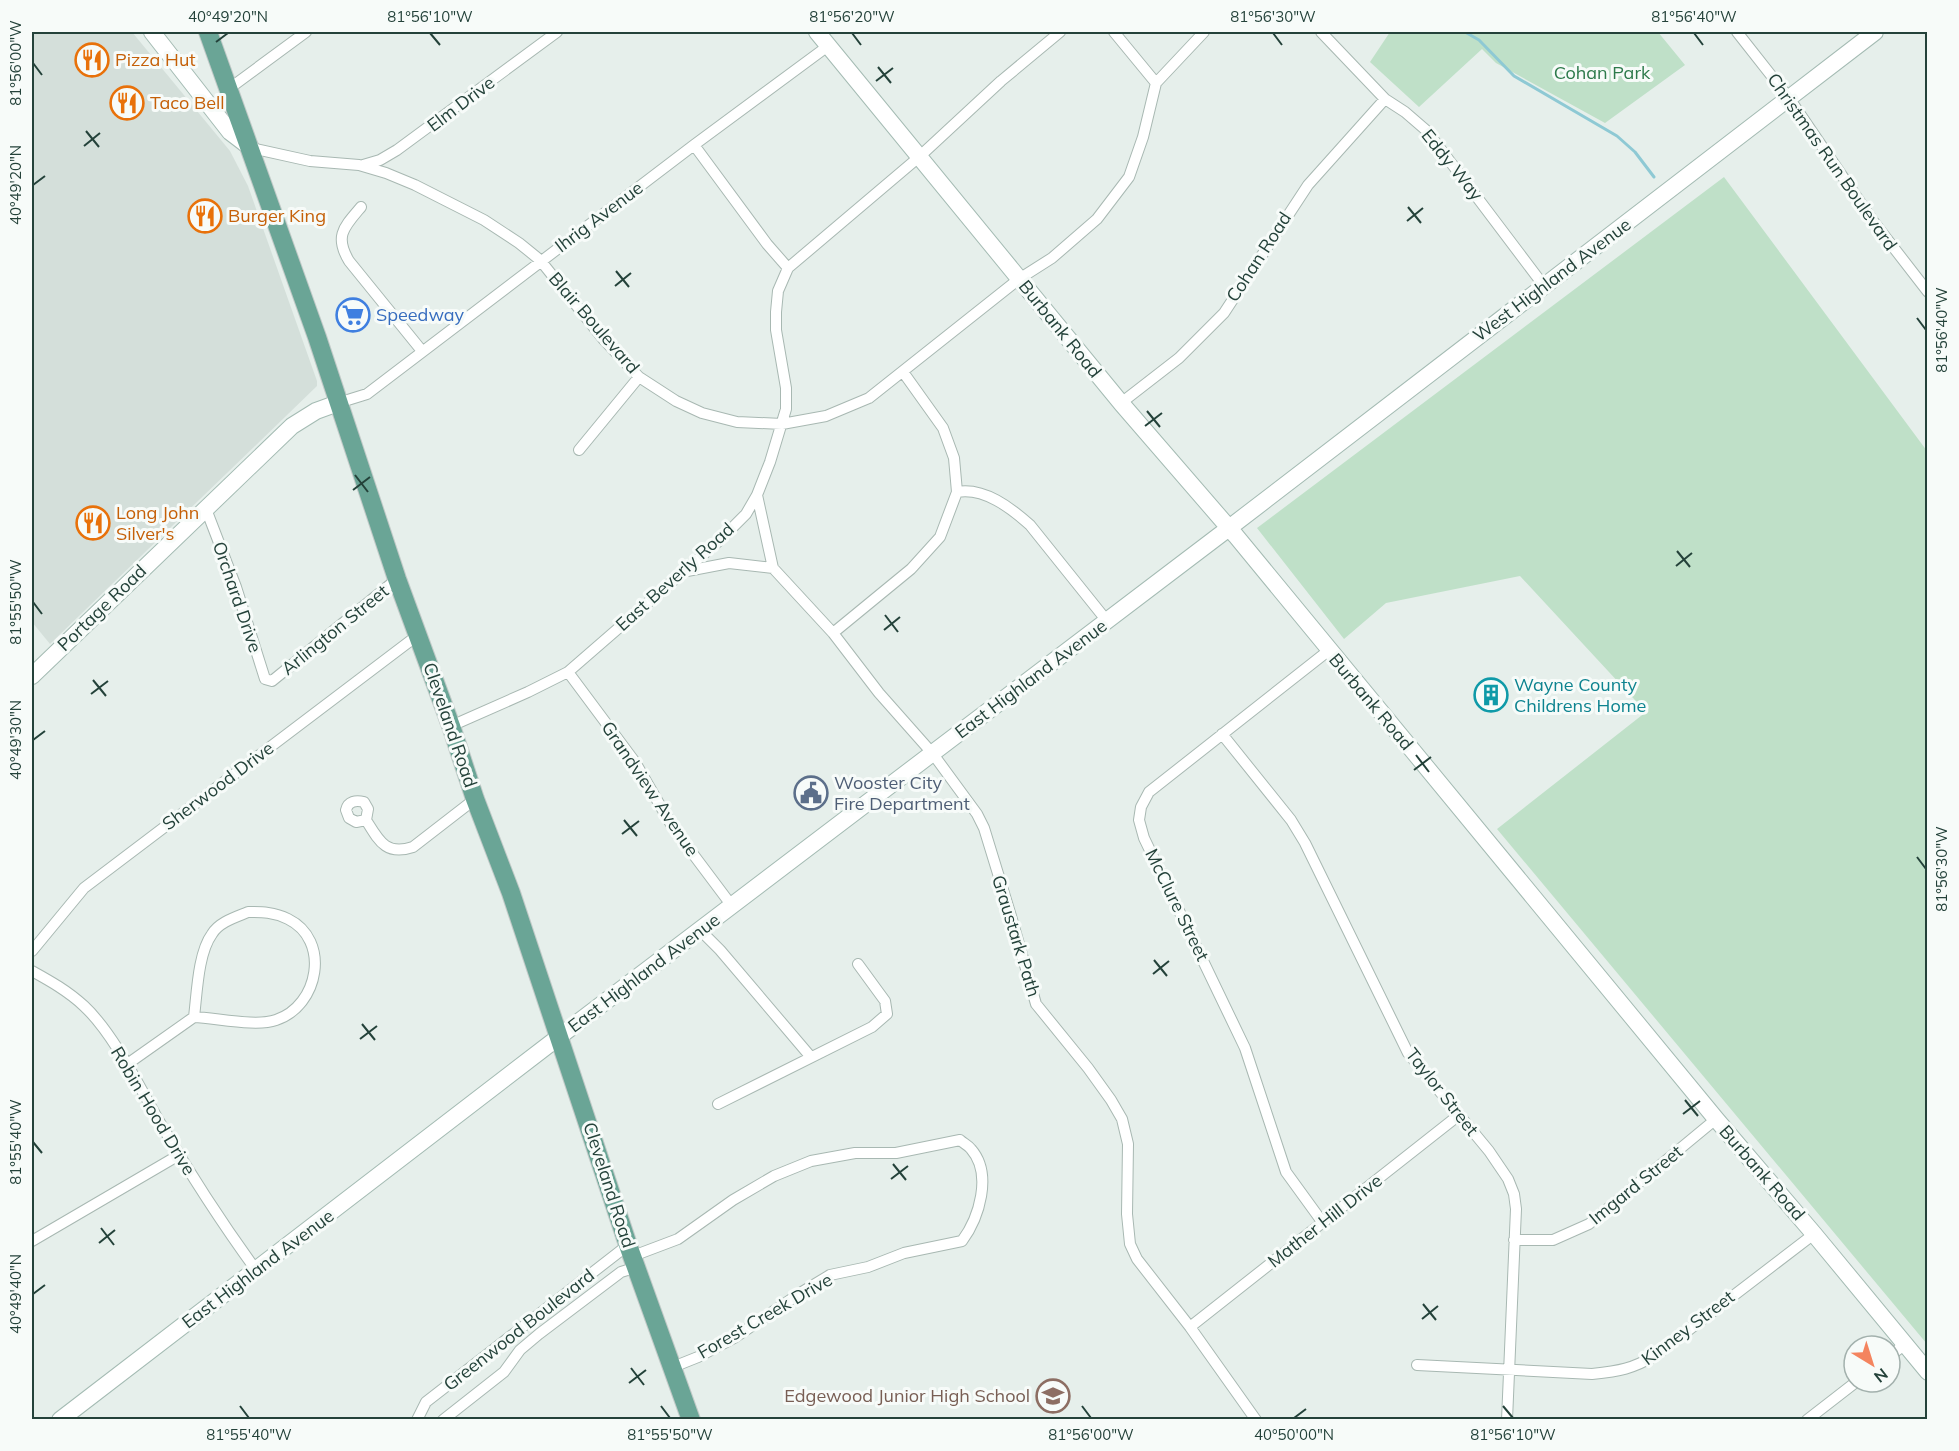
<svg xmlns="http://www.w3.org/2000/svg" width="1959" height="1451" font-family="Mulish,sans-serif">
<style>
.built{fill:#d4dfda}
.green{fill:#bfe0c8}
.lines{fill:none;stroke-linecap:round;stroke-linejoin:round}
.stream{stroke:#8ec9d4;stroke-width:3}
.street-casing{stroke:#a8b8b2;stroke-width:12}
.secondary-casing{stroke:#a4bbb3;stroke-width:18}
.primary-casing{stroke:#c2cac8;stroke-width:20}
.street{stroke:#fff;stroke-width:10}
.secondary{stroke:#fff;stroke-width:16}
.primary{stroke:#6aa596;stroke-width:18}
.ticks{fill:none;stroke:#24423a;stroke-width:2}
.labels{text-anchor:middle;stroke-width:6;stroke-linejoin:round;paint-order:stroke}
.food-label{font-size:18px;fill:#c56008;stroke:#f7fbf9;text-anchor:start}
.park-label{font-size:18px;fill:#2d7a4b;stroke:#f7fbf9}
.street-label{font-size:18px;fill:#24423a;stroke:#f7fbf9}
.shop-label{font-size:18px;fill:#366cbe;stroke:#f7fbf9;text-anchor:start}
.culture-label{font-size:18px;fill:#0d838f;stroke:#f7fbf9;text-anchor:start}
.service-label{font-size:18px;fill:#4e5e75;stroke:#f7fbf9;text-anchor:start}
.education-label{font-size:18px;fill:#785e54;stroke:#f7fbf9;text-anchor:end}
.neatline{fill:none;stroke:#24423a;stroke-width:2}
.ticks-label{font-size:15px;text-anchor:middle;fill:#24423a}
</style>
<rect width="100%" height="100%" fill="#e6efeb"/>
<path class="built" d="M 32,32 L 132,32 L 230,151 L 248,186 L 317,381 L 317,386 L 50,644 L 32,622 Z"/>
<path class="green" d="M 1390,32 L 1658,32 L 1685,65 L 1605,123 L 1496,63 L 1482,49 L 1419,107 L 1370,62 Z
M 1724,177 L 1927,451 L 1927,1344 L 1497,829 L 1646,712 L 1520,576 L 1386,603 L 1344,639 L 1257,528 Z"/>
<g class="lines">
<path class="stream" d="M 1465,32 L 1479,40 L 1514,76 L 1617,136 L 1635,152 L 1654,177"/>
<defs>
<path id="street" d="M 1114,32 L 1156,83
M 1321,32 L 1385,99 L 1405,112 L 1427,131 L 1544,286
M 1737,32 L 1789,98 L 1873,221 L 1928,292
M 230,88 L 306,32
M 694,145 L 767,244 L 788,268
M 251,148 L 310,161 L 359,165 L 386,173 L 415,185 L 484,220 L 519,243 L 540,260 L 604,340 L 639,377 L 676,401 L 702,413 L 737,422 L 782,424 L 826,416 L 869,398 L 1019,279 L 1052,258 L 1097,219 L 1129,177 L 1143,137 L 1156,83 L 1204,32
M 363,165 L 380,160 L 397,150 L 557,32
M 361,207 C 344,227 334,236 349,261 L 422,351
M 338,403 L 367,394 L 694,145 L 828,46
M 1121,403 L 1179,358 L 1224,313 L 1308,185 L 1385,99
M 579,450 L 639,377
M 957,492 C 984,487 1011,508 1030,525 L 1107,621
M 757,495 L 773,568
M 206,509 L 236,587 L 265,679 L 272,681 L 397,579
M 682,572 L 729,563 L 773,568 L 833,633 L 879,693 L 933,754 L 977,814 L 984,828 L 1011,916 L 1036,1004 L 1088,1068 L 1111,1100 L 1122,1119 L 1128,1144 L 1127,1214 L 1130,1244 L 1137,1259 L 1190,1327 L 1256,1420
M 833,633 L 911,569 L 940,537 L 957,492 L 954,458 L 943,428 L 903,372
M 568,672 L 635,762 L 672,826 L 732,906
M 451,726 L 528,692 L 568,672 L 720,540 L 746,514 L 757,495 L 770,462 L 786,409 L 786,388 L 776,330 L 776,312 L 778,291 L 788,268 L 919,157 L 1001,81 L 1060,32
M 1222,734 L 1291,820 L 1305,843 L 1408,1053 L 1489,1151 L 1508,1179 L 1514,1194 L 1516,1209 L 1507,1420
M 366,820 L 356,822 L 349,818 L 346,810 C 348,801 356,800 364,802 L 368,809 L 366,820 C 379,841 386,856 413,847 L 475,799
M 248,912 C 262,912 274,912 288,919 C 331,940 319,1006 276,1020 C 256,1027 217,1018 194,1017 C 197,993 198,953 212,934 C 219,922 236,917 248,912 Z
M 700,930 L 720,950 L 810,1056
M 32,951 L 84,888 L 418,635
M 32,971 C 50,981 68,991 84,1006 C 113,1033 139,1086 159,1121 C 189,1172 221,1222 256,1270
M 126,1065 L 194,1017
M 718,1104 L 872,1027 L 887,1014 L 885,1001 L 858,964
M 1323,1223 L 1286,1172 L 1245,1048 L 1144,838 L 1139,820 L 1141,807 L 1149,792 L 1328,651
M 1514,1240 L 1553,1240 L 1589,1224 L 1716,1119
M 32,1241 L 179,1155
M 633,1256 L 678,1239 L 733,1200 L 774,1176 L 811,1161 L 855,1153 L 896,1153 L 960,1140 C 963,1143 968,1145 971,1149 C 993,1174 979,1218 962,1241 L 904,1253 L 868,1267 L 830,1275 L 802,1292 L 734,1338 L 698,1357 L 673,1367
M 1190,1327 L 1459,1115
M 1890,1356 L 1905,1344
M 1417,1365 L 1592,1374 C 1620,1371 1632,1369 1656,1355 L 1814,1234
M 417,1420 L 426,1402 L 628,1245
M 443,1420 L 504,1372 L 520,1350 L 539,1334 L 621,1272 L 637,1267
M 1807,1420 L 1856,1382"/>
<path id="secondary" d="M 152,32 L 230,132 L 251,148
M 817,32 L 1121,403 L 1236,536 L 1716,1119 L 1814,1234 L 1928,1372
M 32,676 L 292,426 L 316,411 L 338,403
M 60,1420 L 560,1036 L 1229,528 L 1875,32"/>
<path id="primary" d="M 208,32 L 317,337 L 397,579 L 451,726 L 475,799 L 511,893 L 628,1245 L 691,1420"/>
</defs>
<use href="#street" class="street-casing"/>
<use href="#secondary" class="secondary-casing"/>
<use href="#primary" class="primary-casing"/>
<use href="#street" class="street"/>
<use href="#secondary" class="secondary"/>
<use href="#primary" class="primary"/>
</g>
<path class="ticks" d="M 430,33 L 440,45M 852,33 L 861,45M 1273,33 L 1282,45M 1694,33 L 1703,45M 216,42 L 228,33M 33,63 L 42,75M 878,67 L 891,83M 876,81 L 893,68M 86,131 L 99,147M 84,146 L 100,133M 33,185 L 45,176M 1408,207 L 1421,223M 1407,221 L 1423,208M 616,271 L 629,287M 615,286 L 631,273M 1917,318 L 1926,330M 1147,411 L 1160,427M 1145,426 L 1162,413M 355,475 L 368,492M 353,490 L 370,477M 1677,551 L 1690,567M 1676,566 L 1692,553M 33,602 L 42,614M 885,615 L 898,632M 884,630 L 900,617M 93,680 L 106,696M 91,694 L 108,681M 33,740 L 45,731M 1416,755 L 1429,772M 1414,770 L 1431,757M 624,820 L 637,836M 622,834 L 639,821M 1917,857 L 1926,869M 1154,960 L 1167,976M 1153,974 L 1169,961M 362,1024 L 375,1040M 360,1039 L 377,1026M 1685,1100 L 1698,1116M 1683,1114 L 1700,1101M 33,1142 L 42,1153M 893,1164 L 906,1180M 891,1179 L 908,1166M 101,1228 L 114,1245M 99,1243 L 115,1230M 33,1294 L 45,1285M 1423,1304 L 1436,1320M 1422,1319 L 1438,1306M 631,1368 L 644,1385M 629,1383 L 646,1370M 240,1406 L 249,1418M 661,1406 L 670,1418M 1082,1406 L 1091,1418M 1503,1406 L 1513,1418M 1294,1418 L 1306,1409"/>
<defs>
<symbol id="restaurant-ring" viewBox="-11 -11 22 22"><circle r="9.5" fill="#f7fbf9" stroke="#e8710a" stroke-width="1.5"/><path d="M-5-6h1v4h1v-4h1v4h1v-4h1v5L-1.5 .5V6h-2V.5L-5-1ZM5-6V6H3V1.5H1.5Q1.5-4 5-6Z" fill="#e8710a"/></symbol>
<symbol id="supermarket-ring" viewBox="-11 -11 22 22"><circle r="9.5" fill="#f7fbf9" stroke="#3f7fe0" stroke-width="1.5"/><path d="M-6-5.5h2.5l.6 2H6L4.5 2H-2.5L-4.4-4H-6ZM-1.5 3.2a1.3 1.3 0 1 0 .1 0ZM3 3.2a1.3 1.3 0 1 0 .1 0Z" fill="#3f7fe0"/></symbol>
<symbol id="building-ring" viewBox="-11 -11 22 22"><circle r="9.5" fill="#f7fbf9" stroke="#0f9aa8" stroke-width="1.5"/><path d="M-4-6H4V6H1V3H-1V6H-4ZM-2.5-4.3h1.7v1.8h-1.7ZM.8-4.3h1.7v1.8H.8ZM-2.5-1h1.7V.8h-1.7ZM.8-1h1.7V.8H.8Z" fill="#0f9aa8"/></symbol>
<symbol id="civic-ring" viewBox="-11 -11 22 22"><circle r="9.5" fill="#f7fbf9" stroke="#5c6f8a" stroke-width="1.5"/><path d="M-.6-6.5H3V-4.5H.6V-3L4-1V1h2V6H-6V1h2V-1L-.6-3ZM-1.2 2.5V6h2.4V2.5Z" fill="#5c6f8a"/></symbol>
<symbol id="school-ring" viewBox="-11 -11 22 22"><circle r="9.5" fill="#f7fbf9" stroke="#8d6e63" stroke-width="1.5"/><path d="M0-5L7-2L0 1L-7-2ZM-4 1L0 2.5L4 1V4Q0 6-4 4Z" fill="#8d6e63"/></symbol>
</defs>
<g fill-rule="evenodd">
<use href="#restaurant-ring" x="73" y="41" width="38" height="38"/>
<use href="#restaurant-ring" x="108" y="84" width="38" height="38"/>
<use href="#restaurant-ring" x="186" y="197" width="38" height="38"/>
<use href="#supermarket-ring" x="334" y="296" width="38" height="38"/>
<use href="#restaurant-ring" x="74" y="504" width="38" height="38"/>
<use href="#building-ring" x="1472" y="676" width="38" height="38"/>
<use href="#civic-ring" x="792" y="774" width="38" height="38"/>
<use href="#school-ring" x="1034" y="1377" width="38" height="38"/>
</g>
<g class="labels">
<g class="food-label">
<text x="115" y="66">Pizza Hut</text>
<text x="150" y="109">Taco Bell</text>
<text x="228" y="222">Burger King</text>
<text x="116" y="519">Long John<tspan x="116" dy="21">Silver's</tspan></text>
</g>
<g class="park-label">
<text x="1602" y="79">Cohan Park</text>
</g>
<g class="street-label">
<text transform="translate(461 104) rotate(-37)" y="6">Elm Drive</text>
<text transform="translate(1832 162) rotate(55)" y="6">Christmas Run Boulevard</text>
<text transform="translate(1452 165) rotate(51)" y="6">Eddy Way</text>
<text transform="translate(599 217) rotate(-37)" y="6">Ihrig Avenue</text>
<text transform="translate(1259 257) rotate(-57)" y="6">Cohan Road</text>
<text transform="translate(1552 280) rotate(-37)" y="6">West Highland Avenue</text>
<text transform="translate(594 323) rotate(49)" y="6">Blair Boulevard</text>
<text transform="translate(1060 329) rotate(51)" y="6">Burbank Road</text>
<text transform="translate(675 577) rotate(-42)" y="6">East Beverly Road</text>
<text transform="translate(237 597) rotate(71)" y="6">Orchard Drive</text>
<text transform="translate(102 608) rotate(-44)" y="6">Portage Road</text>
<text transform="translate(335 630) rotate(-39)" y="6">Arlington Street</text>
<text transform="translate(1031 679) rotate(-37)" y="6">East Highland Avenue</text>
<text transform="translate(1371 702) rotate(50)" y="6">Burbank Road</text>
<text transform="translate(450 725) rotate(71)" y="6">Cleveland Road</text>
<text transform="translate(218 786) rotate(-37)" y="6">Sherwood Drive</text>
<text transform="translate(650 789) rotate(56)" y="6">Grandview Avenue</text>
<text transform="translate(1177 905) rotate(64)" y="6">McClure Street</text>
<text transform="translate(1016 936) rotate(73)" y="6">Graustark Path</text>
<text transform="translate(644 973) rotate(-37)" y="6">East Highland Avenue</text>
<text transform="translate(1442 1092) rotate(52)" y="6">Taylor Street</text>
<text transform="translate(153 1111) rotate(59)" y="6">Robin Hood Drive</text>
<text transform="translate(1762 1173) rotate(49)" y="6">Burbank Road</text>
<text transform="translate(609 1185) rotate(72)" y="6">Cleveland Road</text>
<text transform="translate(1636 1185) rotate(-39)" y="6">Imgard Street</text>
<text transform="translate(1325 1221) rotate(-38)" y="6">Mather Hill Drive</text>
<text transform="translate(258 1269) rotate(-37)" y="6">East Highland Avenue</text>
<text transform="translate(765 1316) rotate(-30)" y="6">Forest Creek Drive</text>
<text transform="translate(1688 1328) rotate(-37)" y="6">Kinney Street</text>
<text transform="translate(519 1330) rotate(-38)" y="6">Greenwood Boulevard</text>
</g>
<g class="shop-label">
<text x="376" y="321">Speedway</text>
</g>
<g class="culture-label">
<text x="1514" y="691">Wayne County<tspan x="1514" dy="21">Childrens Home</tspan></text>
</g>
<g class="service-label">
<text x="834" y="789">Wooster City<tspan x="834" dy="21">Fire Department</tspan></text>
</g>
<g class="education-label">
<text x="1030" y="1402">Edgewood Junior High School</text>
</g>
</g>
<rect width="1959" height="1451" fill="none" stroke="#f7fbf9" stroke-width="66"/>
<g transform="translate(1872 1364) rotate(142)"><circle r="28" fill="#f7fbf9" stroke="#a3b1ad" stroke-width="1.5"/>
<path d="M0-4.5L10 22L0 15L-10 22Z" fill="#f4845f"/>
<text y="-9" font-size="16" font-weight="bold" text-anchor="middle" fill="#24423a">N</text>
</g>
<rect x="33" y="33" width="1893" height="1385" class="neatline"/>
<g class="ticks-label">
<text x="228" y="22">40°49'20"N</text>
<text x="430" y="22">81°56'10"W</text>
<text x="852" y="22">81°56'20"W</text>
<text x="1273" y="22">81°56'30"W</text>
<text x="1694" y="22">81°56'40"W</text>
<text transform="translate(16 63) rotate(-90)" y="5">81°56'00"W</text>
<text transform="translate(16 185) rotate(-90)" y="5">40°49'20"N</text>
<text transform="translate(1942 330) rotate(-90)" y="5">81°56'40"W</text>
<text transform="translate(16 602) rotate(-90)" y="5">81°55'50"W</text>
<text transform="translate(16 740) rotate(-90)" y="5">40°49'30"N</text>
<text transform="translate(1942 869) rotate(-90)" y="5">81°56'30"W</text>
<text transform="translate(16 1142) rotate(-90)" y="5">81°55'40"W</text>
<text transform="translate(16 1294) rotate(-90)" y="5">40°49'40"N</text>
<text x="249" y="1440">81°55'40"W</text>
<text x="670" y="1440">81°55'50"W</text>
<text x="1091" y="1440">81°56'00"W</text>
<text x="1294" y="1440">40°50'00"N</text>
<text x="1513" y="1440">81°56'10"W</text>
</g>
</svg>
